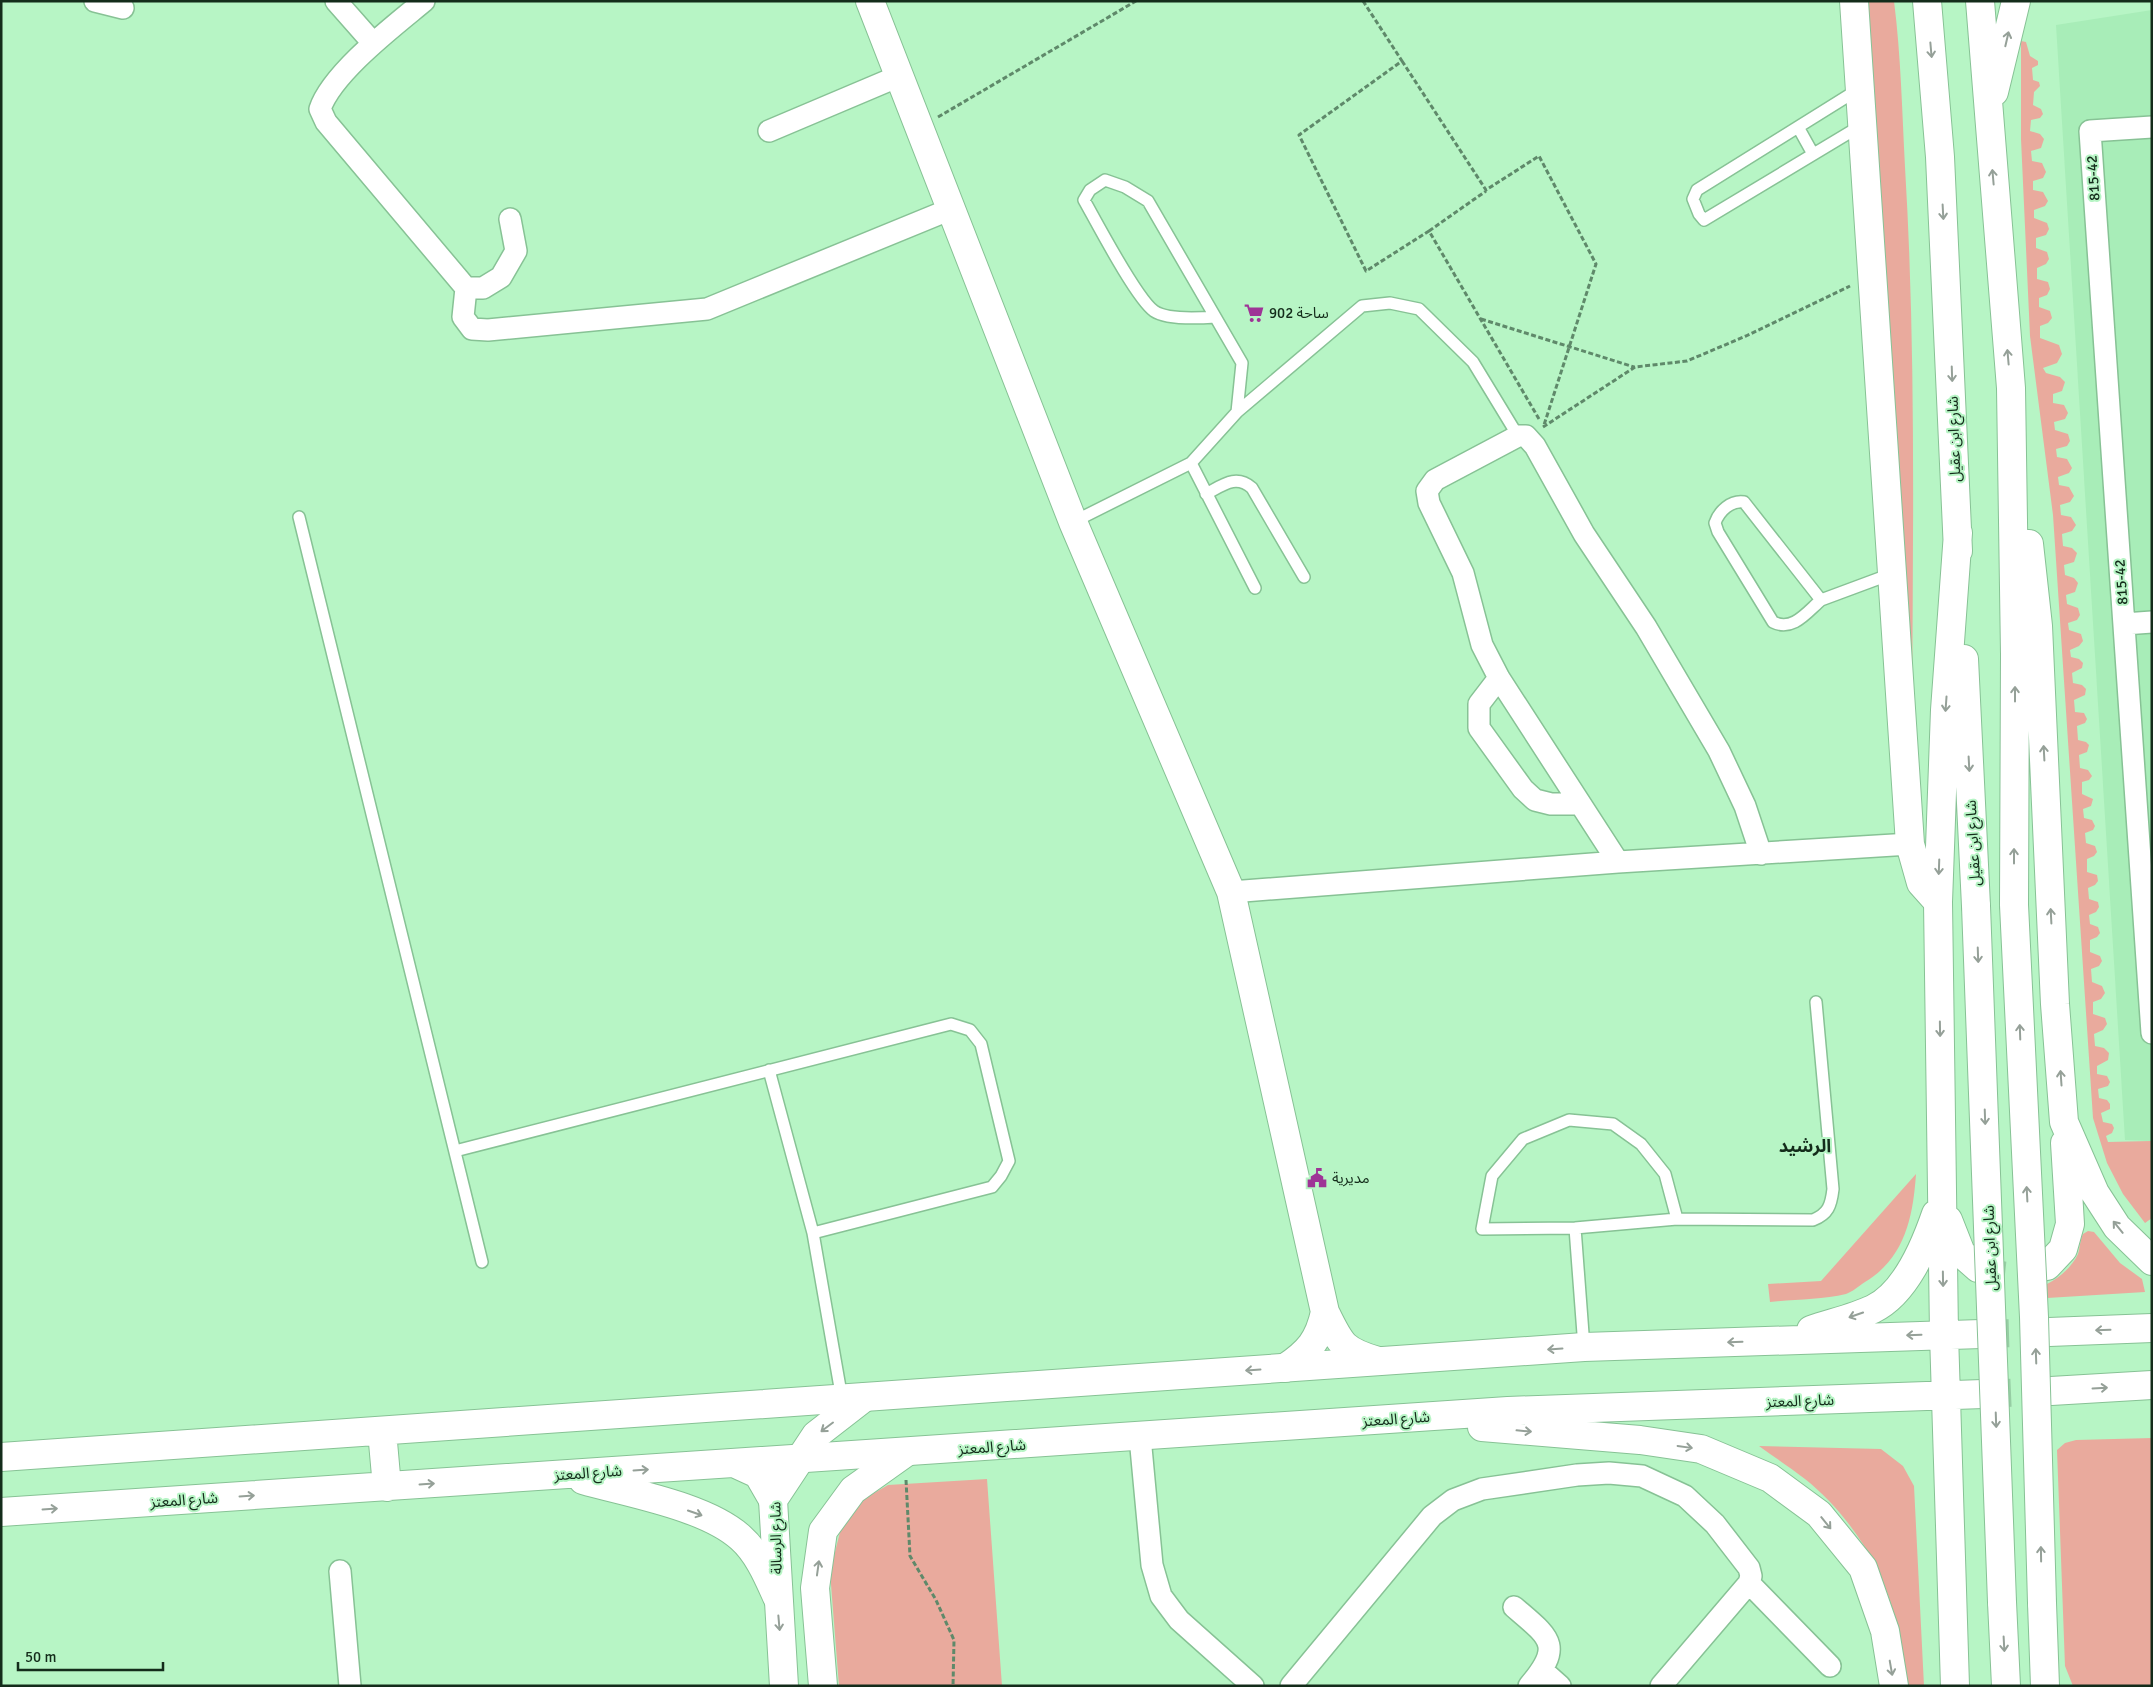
<svg xmlns="http://www.w3.org/2000/svg" width="2153" height="1687" font-family="Signika,'Noto Sans Arabic',sans-serif">
<style>
.built{fill:#a8edb8}
.green{fill:#e9aa9d}
.lines{fill:none;stroke-linecap:round;stroke-linejoin:round}
.primary-tunnel{stroke:#96cda3;stroke-width:28;stroke-dasharray:28 14;stroke-linecap:butt}
.lane-casing{stroke:#87c295;stroke-width:14}
.street-casing{stroke:#87c295;stroke-width:24}
.secondary-casing{stroke:#87c295;stroke-width:30}
.primary-casing{stroke:#87c295;stroke-width:30}
.path{stroke:#5f896a;stroke-width:3;stroke-dasharray:5 2.5;stroke-linecap:butt}
.lane{stroke:#fff;stroke-width:11}
.street{stroke:#fff;stroke-width:21}
.secondary{stroke:#fff;stroke-width:28}
.primary{stroke:#fff;stroke-width:28}
.primary-bridge-casing{stroke:#87c295;stroke-width:30;stroke-linecap:butt}
.primary-bridge{stroke:#fff;stroke-width:28}
.oneway{stroke:#95a098}
.labels{text-anchor:middle;stroke-width:4;stroke-linejoin:round;paint-order:stroke}
.street-label{font-size:15px;fill:#142c1b;stroke:#b7f5c5}
.poi-label{font-size:15px;fill:#142c1b;stroke:#b7f5c5;text-anchor:start}
.quarter-label{font-size:18px;font-weight:bold;fill:#142c1b;stroke:#b7f5c5}
</style>
<rect width="100%" height="100%" fill="#b7f5c5"/>
<path class="built" d="M 2152,10 L 2152,1141 L 2125,1140 L 2056,25 Z"/>
<path class="green" d="M 1864,1 L 1894,1 C 1901,56 1902,112 1905,167 C 1916,349 1913,532 1912,715 Z
M 2021,41 L 2026,42 L 2030,56 L 2038,61 L 2038,65 L 2032,68 L 2033,80 L 2039,82 L 2040,86 L 2034,92 L 2033,105 L 2041,109 L 2043,114 L 2040,118 L 2031,120 L 2030,131 L 2040,134 L 2044,139 L 2041,148 L 2031,151 L 2032,161 L 2042,163 L 2046,172 L 2043,178 L 2033,181 L 2033,190 L 2043,192 L 2048,201 L 2045,206 L 2034,210 L 2034,218 L 2047,223 L 2049,229 L 2046,235 L 2036,238 L 2036,248 L 2047,252 L 2049,259 L 2046,264 L 2037,268 L 2037,279 L 2048,282 L 2050,289 L 2047,295 L 2039,298 L 2039,307 L 2050,311 L 2052,318 L 2048,323 L 2040,326 L 2040,338 L 2059,345 L 2062,354 L 2057,363 L 2043,368 L 2046,373 L 2060,377 L 2065,382 L 2062,391 L 2053,394 L 2053,403 L 2064,405 L 2068,413 L 2065,419 L 2054,422 L 2055,430 L 2068,434 L 2070,441 L 2067,446 L 2056,449 L 2057,457 L 2067,459 L 2072,468 L 2069,473 L 2058,477 L 2059,485 L 2069,487 L 2074,496 L 2070,502 L 2060,505 L 2061,515 L 2071,517 L 2076,525 L 2072,531 L 2062,534 L 2063,546 L 2072,548 L 2077,553 L 2074,562 L 2064,565 L 2065,575 L 2074,578 L 2078,583 L 2075,592 L 2066,595 L 2067,604 L 2078,608 L 2080,615 L 2077,620 L 2068,623 L 2069,630 L 2081,634 L 2083,641 L 2079,646 L 2070,650 L 2071,657 L 2079,659 L 2083,663 L 2082,668 L 2072,673 L 2073,683 L 2082,685 L 2086,689 L 2085,695 L 2074,700 L 2075,712 L 2084,713 L 2087,719 L 2085,723 L 2077,726 L 2078,740 L 2086,742 L 2089,745 L 2087,752 L 2079,755 L 2080,768 L 2088,770 L 2092,776 L 2089,780 L 2082,782 L 2082,794 L 2093,799 L 2091,806 L 2083,809 L 2084,818 L 2092,820 L 2095,826 L 2093,830 L 2085,833 L 2086,843 L 2095,846 L 2097,852 L 2094,856 L 2087,859 L 2087,872 L 2097,875 L 2098,881 L 2095,885 L 2088,888 L 2089,899 L 2098,902 L 2099,907 L 2096,912 L 2089,915 L 2090,924 L 2098,927 L 2100,933 L 2097,937 L 2090,940 L 2090,952 L 2100,956 L 2102,961 L 2099,966 L 2091,969 L 2092,982 L 2102,986 L 2105,993 L 2101,999 L 2093,1002 L 2093,1014 L 2105,1018 L 2107,1024 L 2103,1030 L 2094,1034 L 2095,1046 L 2104,1048 L 2109,1053 L 2108,1060 L 2097,1066 L 2097,1074 L 2107,1076 L 2110,1082 L 2108,1086 L 2098,1089 L 2099,1098 L 2107,1100 L 2110,1104 L 2110,1109 L 2101,1113 L 2103,1122 L 2112,1124 L 2114,1128 L 2112,1133 L 2106,1136 L 2108,1142 L 2151,1141 L 2152,1218 L 2145,1223 L 2123,1194 L 2107,1163 L 2093,1118 L 2053,515 L 2030,336 L 2021,139 Z
M 1916,1174 C 1913,1217 1905,1258 1865,1282 C 1859,1286 1852,1292 1846,1294 C 1822,1300 1794,1299 1770,1302 L 1768,1284 L 1821,1281 Z
M 2088,1231 L 2094,1232 L 2120,1263 L 2142,1279 L 2145,1292 L 2047,1298 L 2047,1284 C 2059,1278 2072,1267 2078,1254 C 2080,1248 2080,1240 2083,1234 Z
M 2152,1438 L 2152,1686 L 2073,1686 L 2065,1666 L 2057,1450 L 2065,1443 L 2076,1440 Z
M 1759,1446 L 1881,1449 L 1903,1466 L 1914,1486 L 1924,1686 L 1906,1686 C 1902,1660 1899,1632 1892,1607 C 1878,1559 1845,1511 1805,1479 C 1791,1468 1774,1457 1759,1446 Z
M 987,1479 L 1002,1686 L 839,1686 L 830,1572 L 842,1524 L 862,1500 L 888,1485 Z"/>
<g class="lines">
<path class="primary-tunnel" d="M 1978,1268 C 2004,1279 2022,1279 2047,1266
M 1981,1334 L 2049,1332
M 1983,1394 L 2051,1391"/>
<defs>
<path id="lane" d="M 1859,89 L 1697,190 L 1693,199 L 1699,214 L 1704,220 L 1862,125
M 1798,127 L 1813,154
M 1237,412 L 1362,306 L 1390,303 L 1419,309 L 1473,362 L 1518,436
M 1191,463 L 1255,588
M 1206,494 C 1223,485 1236,474 1252,488 L 1304,577
M 299,517 L 482,1262
M 1073,522 L 1191,463 L 1237,412 L 1242,363 L 1148,201 L 1125,187 L 1105,180 L 1090,190 L 1084,200 C 1097,223 1136,298 1154,311 C 1167,320 1201,318 1215,317
M 1821,600 C 1807,612 1793,632 1773,622 L 1718,532 L 1715,523 C 1719,511 1731,500 1744,502 L 1821,600 L 1891,574
M 769,1070 L 813,1233 L 842,1399
M 1569,1120 L 1613,1124 L 1641,1144 L 1665,1174 L 1677,1219 L 1575,1228 L 1482,1229 L 1492,1176 L 1523,1139 Z
M 455,1151 L 951,1024 L 970,1030 L 981,1044 L 1009,1161 L 1001,1176 L 992,1187 L 813,1233
M 1677,1219 L 1813,1220 C 1828,1214 1831,1206 1833,1189 L 1816,1002
M 1575,1228 L 1584,1347"/>
<path id="street" d="M 95,1 L 123,8
M 336,1 L 373,43
M 424,1 C 394,26 332,73 320,109 L 326,122 L 466,288 L 483,288 L 501,277 L 516,251 L 510,219
M 2152,127 L 2090,131 L 2152,1033
M 769,131 L 899,76
M 466,288 L 463,317 L 472,329 L 488,330 L 707,309 L 951,209
M 2124,624 L 2152,622
M 1499,678 L 1479,704 L 1479,728 L 1523,789 L 1535,800 L 1551,804 L 1580,804
M 1618,862 L 1499,678 L 1482,645 L 1463,573 L 1429,503 L 1427,491 L 1435,480 L 1518,436 L 1526,436 L 1535,446 L 1584,534 L 1646,627 L 1719,751 L 1745,806 L 1761,854
M 1231,892 L 1618,862 L 1910,844
M 1140,1437 L 1152,1565 L 1161,1596 L 1179,1620 L 1253,1686
M 340,1571 L 350,1686
M 1749,1583 L 1830,1666
M 1514,1607 C 1550,1638 1564,1645 1529,1686
M 1542,1670 L 1560,1686
M 1291,1686 L 1432,1516 L 1453,1500 L 1482,1489 L 1577,1475 L 1609,1473 L 1642,1476 L 1685,1496 L 1715,1524 L 1749,1568 L 1751,1576 L 1749,1583 L 1661,1686"/>
<path id="secondary" d="M 870,1 L 1073,522 L 1231,892 L 1325,1312 C 1341,1345 1343,1351 1378,1361
M 1854,1 L 1910,844 L 1921,883 L 1938,902
M 1285,1368 C 1309,1352 1319,1340 1325,1312
M 784,1686 L 773,1500 L 816,1435 L 865,1397
M 823,1686 L 815,1588 L 823,1531 L 853,1490 L 905,1453"/>
<path id="primary" d="M 1927,1 L 1940,157 L 1958,551
M 1980,1 L 2011,388 L 2015,654 L 2014,905
M 1994,92 L 2016,1
M 2029,544 L 2038,626 L 2055,1004 L 2064,1122 L 2095,1193 L 2117,1227 L 2152,1261
M 1964,659 L 1976,906
M 1948,1220 L 1961,1253 L 1978,1268
M 2047,1266 L 2063,1249 L 2070,1224 L 2065,1143
M 1811,1330 C 1831,1323 1854,1318 1873,1309 C 1906,1293 1925,1246 1936,1214
M 2049,1332 L 2152,1328
M 2051,1391 L 2152,1385
M 1482,1427 L 1640,1440 L 1701,1449 L 1770,1478 L 1819,1514 L 1863,1568 L 1885,1631 L 1894,1686
M 382,1431 L 387,1487
M 1,1457 L 1584,1347 L 1981,1334
M 734,1463 L 758,1474 L 773,1500
M 583,1480 C 628,1493 706,1506 741,1538 C 758,1553 768,1577 777,1597
M 1,1512 L 1508,1411 L 1983,1394
M 2002,1602 L 2006,1686
M 2042,1603 L 2045,1686
M 1955,1686 L 1944,1334 L 1938,902 L 1945,710 L 1958,533"/>
</defs>
<use href="#lane" class="lane-casing"/>
<use href="#street" class="street-casing"/>
<use href="#secondary" class="secondary-casing"/>
<use href="#primary" class="primary-casing"/>
<path class="path" d="M 1363,1 L 1402,61 L 1299,135 L 1366,271 L 1429,231 L 1539,419
M 1402,61 L 1486,190 L 1539,156 L 1596,264 L 1544,425
M 938,117 L 1136,1
M 1429,231 L 1486,191
M 1481,319 L 1634,367
M 1543,427 L 1635,367 L 1687,361 L 1746,336 L 1850,286
M 906,1480 L 910,1556 L 936,1600 L 954,1640 L 953,1686"/>
<use href="#lane" class="lane"/>
<use href="#street" class="street"/>
<use href="#secondary" class="secondary"/>
<use href="#primary" class="primary"/>
<defs>
<path id="primary-bridge" d="M 2014,905 L 2034,1317 L 2042,1603
M 1976,906 L 2002,1602"/>
</defs>
<use href="#primary-bridge" class="primary-bridge-casing"/>
<use href="#primary-bridge" class="primary-bridge"/>
</g>
<defs><path id="oneway-shaft" d="M-6 0H5M1.5-3L5.5 0L1.5 3" fill="none" stroke-width="1.6" stroke-linecap="round" stroke-linejoin="round" transform="scale(1.25)"/></defs>
<g class="oneway">
<use href="#oneway-shaft" transform="translate(2007 39) rotate(-77)"/>
<use href="#oneway-shaft" transform="translate(1931 50) rotate(85)"/>
<use href="#oneway-shaft" transform="translate(1993 177) rotate(-95)"/>
<use href="#oneway-shaft" transform="translate(1943 212) rotate(87)"/>
<use href="#oneway-shaft" transform="translate(2008 357) rotate(-95)"/>
<use href="#oneway-shaft" transform="translate(1952 374) rotate(88)"/>
<use href="#oneway-shaft" transform="translate(2015 694) rotate(-90)"/>
<use href="#oneway-shaft" transform="translate(1946 704) rotate(94)"/>
<use href="#oneway-shaft" transform="translate(2044 753) rotate(-93)"/>
<use href="#oneway-shaft" transform="translate(1969 764) rotate(87)"/>
<use href="#oneway-shaft" transform="translate(2014 856) rotate(-90)"/>
<use href="#oneway-shaft" transform="translate(1939 867) rotate(92)"/>
<use href="#oneway-shaft" transform="translate(2051 916) rotate(-93)"/>
<use href="#oneway-shaft" transform="translate(1978 955) rotate(88)"/>
<use href="#oneway-shaft" transform="translate(1940 1029) rotate(89)"/>
<use href="#oneway-shaft" transform="translate(2020 1032) rotate(-92)"/>
<use href="#oneway-shaft" transform="translate(2061 1078) rotate(-94)"/>
<use href="#oneway-shaft" transform="translate(1985 1117) rotate(88)"/>
<use href="#oneway-shaft" transform="translate(2027 1194) rotate(-93)"/>
<use href="#oneway-shaft" transform="translate(2118 1227) rotate(-129)"/>
<use href="#oneway-shaft" transform="translate(1943 1279) rotate(89)"/>
<use href="#oneway-shaft" transform="translate(1856 1315) rotate(161)"/>
<use href="#oneway-shaft" transform="translate(2103 1330) rotate(178)"/>
<use href="#oneway-shaft" transform="translate(1914 1335) rotate(178)"/>
<use href="#oneway-shaft" transform="translate(1735 1342) rotate(178)"/>
<use href="#oneway-shaft" transform="translate(1555 1349) rotate(176)"/>
<use href="#oneway-shaft" transform="translate(2036 1356) rotate(-92)"/>
<use href="#oneway-shaft" transform="translate(1253 1370) rotate(176)"/>
<use href="#oneway-shaft" transform="translate(2100 1388) rotate(-3)"/>
<use href="#oneway-shaft" transform="translate(1996 1420) rotate(88)"/>
<use href="#oneway-shaft" transform="translate(827 1427) rotate(143)"/>
<use href="#oneway-shaft" transform="translate(1524 1431) rotate(5)"/>
<use href="#oneway-shaft" transform="translate(1685 1447) rotate(8)"/>
<use href="#oneway-shaft" transform="translate(641 1470) rotate(-4)"/>
<use href="#oneway-shaft" transform="translate(427 1484) rotate(-4)"/>
<use href="#oneway-shaft" transform="translate(247 1496) rotate(-4)"/>
<use href="#oneway-shaft" transform="translate(50 1509) rotate(-4)"/>
<use href="#oneway-shaft" transform="translate(695 1513) rotate(19)"/>
<use href="#oneway-shaft" transform="translate(1826 1523) rotate(51)"/>
<use href="#oneway-shaft" transform="translate(2041 1554) rotate(-91)"/>
<use href="#oneway-shaft" transform="translate(818 1568) rotate(-82)"/>
<use href="#oneway-shaft" transform="translate(779 1623) rotate(85)"/>
<use href="#oneway-shaft" transform="translate(2004 1644) rotate(87)"/>
<use href="#oneway-shaft" transform="translate(1891 1668) rotate(80)"/>
</g>
<defs>
<symbol id="supermarket-bare" viewBox="-9 -9 18 18"><path d="M-6-5.5h2.5l.6 2H6L4.5 2H-2.5L-4.4-4H-6ZM-1.5 3.2a1.3 1.3 0 1 0 .1 0ZM3 3.2a1.3 1.3 0 1 0 .1 0Z" fill="#9e3496" stroke="#b7f5c5" stroke-width="2.5" paint-order="stroke"/></symbol>
<symbol id="civic-bare" viewBox="-9 -9 18 18"><path d="M-.6-6.5H3V-4.5H.6V-3L4-1V1h2V6H-6V1h2V-1L-.6-3ZM-1.2 2.5V6h2.4V2.5Z" fill="#9e3496" stroke="#b7f5c5" stroke-width="2.5" paint-order="stroke"/></symbol>
</defs>
<g fill-rule="evenodd">
<use href="#supermarket-bare" x="1240" y="299" width="28" height="28"/>
<use href="#civic-bare" x="1303" y="1164" width="28" height="28"/>
</g>
<g class="labels">
<g class="street-label">
<text transform="translate(2093 178) rotate(-94)" y="5">815-42</text>
<text transform="translate(1954 439) rotate(-92)" y="5">شارع ابن عقيل</text>
<text transform="translate(2121 582) rotate(-94)" y="5">815-42</text>
<text transform="translate(1973 843) rotate(-93)" y="5">شارع ابن عقيل</text>
<text transform="translate(1990 1248) rotate(-92)" y="5">شارع ابن عقيل</text>
<text transform="translate(1800 1401) rotate(-2)" y="5">شارع المعتز</text>
<text transform="translate(1396 1419) rotate(-4)" y="5">شارع المعتز</text>
<text transform="translate(992 1447) rotate(-4)" y="5">شارع المعتز</text>
<text transform="translate(588 1473) rotate(-4)" y="5">شارع المعتز</text>
<text transform="translate(184 1500) rotate(-4)" y="5">شارع المعتز</text>
<text transform="translate(776 1538) rotate(-91)" y="5">شارع الرسالة</text>
</g>
<g class="poi-label">
<text x="1269" y="318">ساحة 902</text>
<text x="1332" y="1183">مديرية</text>
</g>
<g class="quarter-label">
<text x="1805" y="1152">الرشيد</text>
</g>
</g>
<rect width="2153" height="1687" fill="none" stroke="#142c1b" stroke-width="5"/>
<path d="M18 1662v8h145v-8" fill="none" stroke="#142c1b" stroke-width="2.5"/>
<text x="25" y="1662" font-size="15" fill="#142c1b" stroke="#b7f5c5" stroke-width="4" paint-order="stroke">50 m</text>
</svg>
